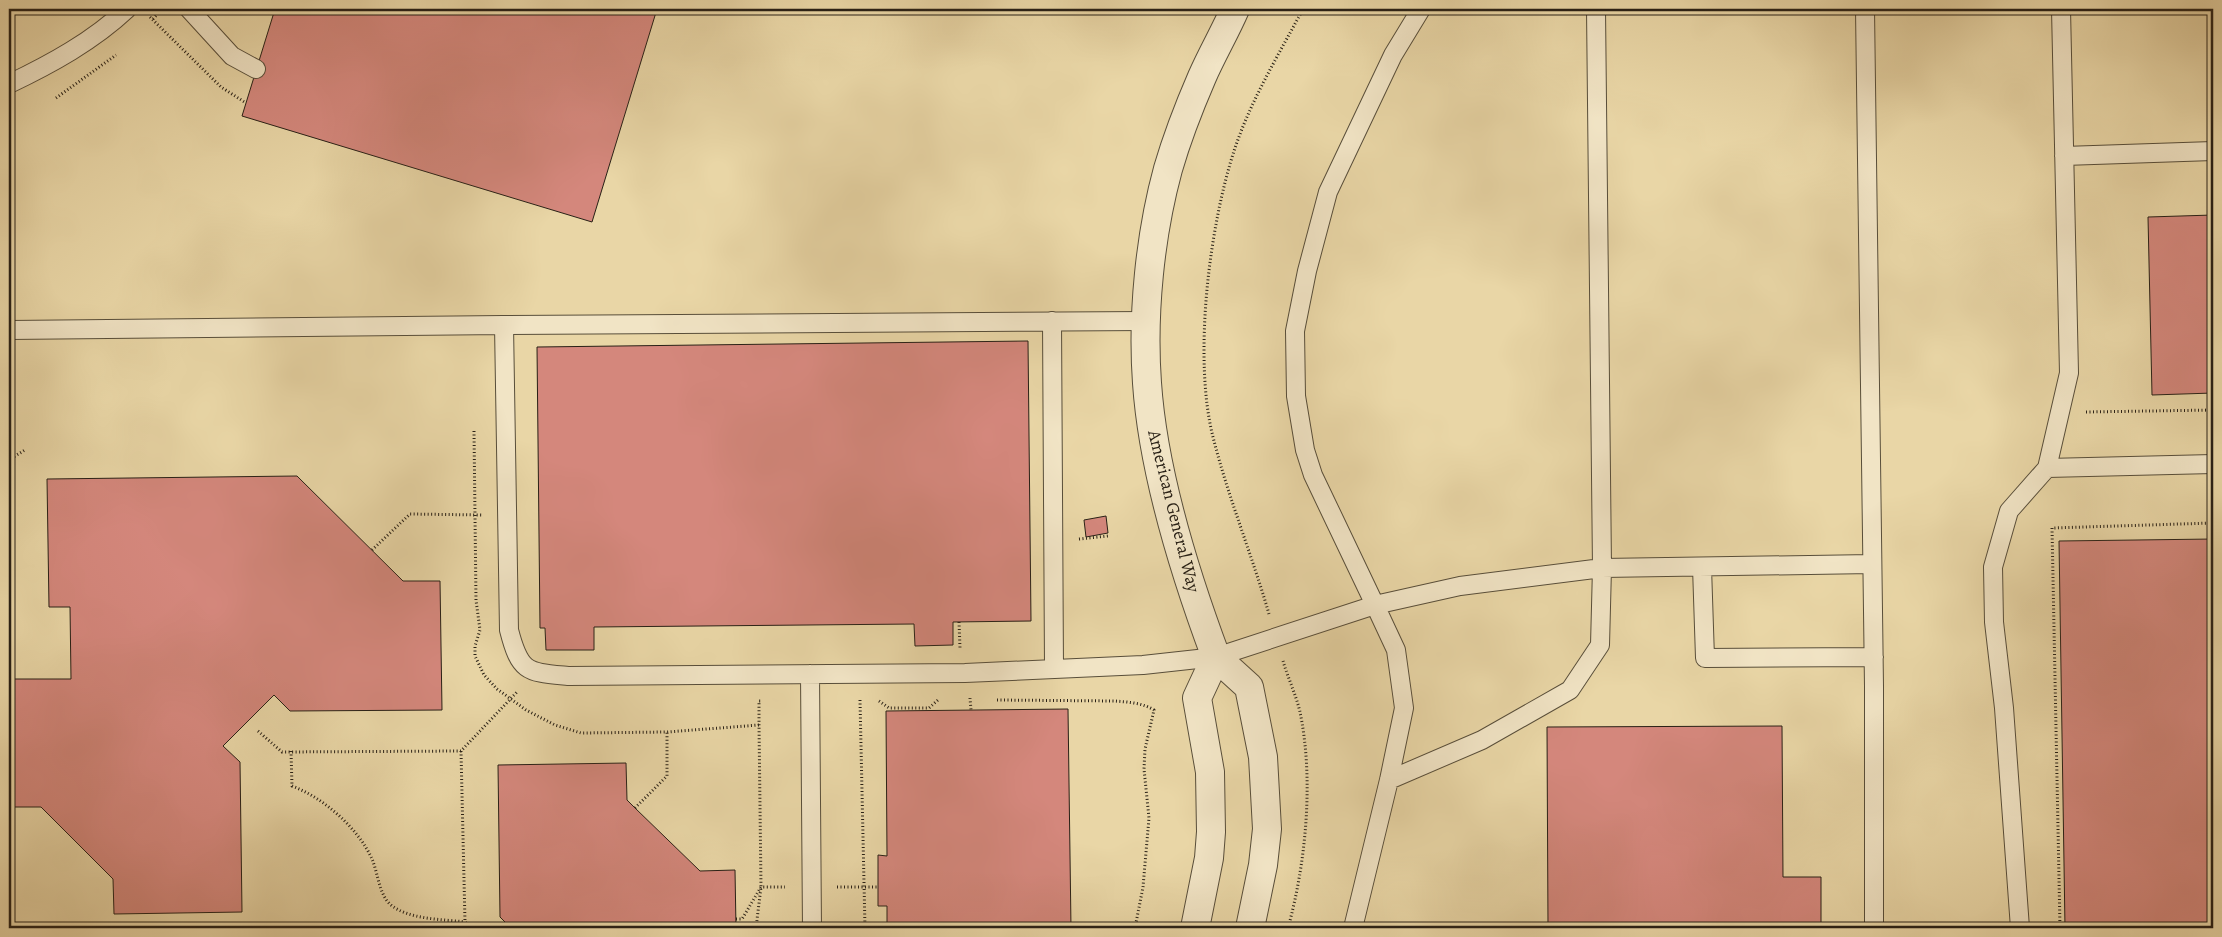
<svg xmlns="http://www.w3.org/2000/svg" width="2222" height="937" font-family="Alegreya,serif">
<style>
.building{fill:#d4877c;stroke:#282016}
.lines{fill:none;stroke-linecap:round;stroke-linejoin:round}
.service-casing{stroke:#584e3a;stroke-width:20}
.minor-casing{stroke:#584e3a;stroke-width:30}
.path{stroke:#282016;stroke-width:3;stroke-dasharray:1 2.5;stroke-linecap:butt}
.service{stroke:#f1e4c5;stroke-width:18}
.minor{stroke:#f1e4c5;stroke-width:28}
.labels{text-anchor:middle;stroke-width:4;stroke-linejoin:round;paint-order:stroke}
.street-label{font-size:18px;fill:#282016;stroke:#f1e4c5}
</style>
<rect width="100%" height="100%" fill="#e9d6a6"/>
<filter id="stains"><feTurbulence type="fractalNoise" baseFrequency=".004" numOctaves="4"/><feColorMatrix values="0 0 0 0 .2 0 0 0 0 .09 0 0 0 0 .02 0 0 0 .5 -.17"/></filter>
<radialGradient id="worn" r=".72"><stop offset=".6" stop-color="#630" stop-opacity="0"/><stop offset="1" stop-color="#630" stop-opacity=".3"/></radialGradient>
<path class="building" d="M 275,9 L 657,9 L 592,222 L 242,116 Z
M 2213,215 L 2213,393 L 2152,395 L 2148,217 Z
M 1028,341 L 1031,621 L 953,622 L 953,645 L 915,646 L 914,624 L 594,627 L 594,650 L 546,650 L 545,628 L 540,628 L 537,347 Z
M 297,476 L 403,581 L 440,581 L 442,710 L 290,711 L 274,695 L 223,746 L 240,762 L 242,912 L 114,914 L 113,879 L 41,807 L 9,807 L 9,679 L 71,679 L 70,607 L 49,607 L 47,479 Z
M 1106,516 L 1108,533 L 1086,537 L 1084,520 Z
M 2213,539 L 2213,928 L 2065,928 L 2059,541 Z
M 1068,709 L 1071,928 L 887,928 L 887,906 L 878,906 L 878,855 L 887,856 L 886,711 Z
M 1782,726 L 1783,877 L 1821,877 L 1821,928 L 1548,928 L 1547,727 Z
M 626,763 L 627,800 L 635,808 L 700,871 L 735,870 L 736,928 L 511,928 L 500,917 L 498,765 Z"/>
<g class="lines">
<defs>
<path id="service" d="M 189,9 L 232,56 L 256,69
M 1865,9 L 1874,686 L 1874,928
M 9,84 C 51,64 93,41 127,9
M 2064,156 L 2213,151
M 1052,321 L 1054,667
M 1146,321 L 504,325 L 509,630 C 520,673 527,672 568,676 L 965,673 L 1143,665 L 1216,657 L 1375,605 L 1313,475 L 1305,450 L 1296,396 L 1295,331 L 1307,271 L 1328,192 L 1393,55 L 1421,9
M 9,330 L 504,325
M 2047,468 L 2069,373 L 2061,9
M 1702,567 L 1705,658 L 1874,657
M 810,674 L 812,928
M 1389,780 L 1482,740 L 1570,690 L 1600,645 L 1602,568 L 1872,564
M 1353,928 L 1389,780 L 1404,708 L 1396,650 L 1375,605 L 1460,586 L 1602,568 L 1596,9
M 2020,928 L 2004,708 L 1994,622 L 1993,567 L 2009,511 L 2047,468 L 2213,464"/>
<path id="minor" d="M 1216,657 L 1249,687 L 1263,757 L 1267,829 L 1263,865 L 1250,928
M 1195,928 L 1209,858 L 1211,832 L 1210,772 L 1197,698 L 1216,657 C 1185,574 1153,471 1147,383 C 1142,314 1150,235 1168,169 C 1177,138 1189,107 1202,77 C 1212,54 1225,32 1235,9"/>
</defs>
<use href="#service" class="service-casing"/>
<use href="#minor" class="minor-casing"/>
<path class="path" d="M 150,17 L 221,87 L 246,103
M 153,19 L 162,9
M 56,98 L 116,55
M 2086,412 L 2213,410
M 474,431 L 476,600 L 480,630 L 475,646 L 475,656 L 484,675 L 497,689 L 526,710 L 555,725 L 581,733 L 667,732 L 759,725
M 1079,539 L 1108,536
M 372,550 L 410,514 L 482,515
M 9,594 L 11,559 L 10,459 L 25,450
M 1269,614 C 1252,555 1228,497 1213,437 C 1193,358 1209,226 1235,148 C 1251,100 1279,54 1303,9
M 959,622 L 960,648
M 1283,661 C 1288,678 1296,695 1300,712 C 1314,779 1306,863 1288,928
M 970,698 L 971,710
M 860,700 L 865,928
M 997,700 L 1115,701 C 1128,702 1143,703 1154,710 L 1145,749 L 1144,769 L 1149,818 L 1143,887 L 1135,928
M 879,701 L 889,708 L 929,708 L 938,700
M 258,731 L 282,752 L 461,751 L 518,691
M 291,751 L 292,786 C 324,798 358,828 372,859 C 378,873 379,895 391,905 C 410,920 442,919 465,922
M 461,751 L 465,922 L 471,928
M 635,808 L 667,776 L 667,732
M 837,887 L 878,887
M 736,919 L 742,919 L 761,887 L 785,887
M 756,928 L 761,887 L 759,725 L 759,701 L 761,701
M 2060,928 L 2052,528 L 2213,523"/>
<use href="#service" class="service"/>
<use href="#minor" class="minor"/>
</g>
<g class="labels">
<g class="street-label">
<text transform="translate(1174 511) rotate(76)" y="6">American General Way</text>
</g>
</g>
<rect width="2222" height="937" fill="none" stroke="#e9d6a6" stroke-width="30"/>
<rect x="10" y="10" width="2202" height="917" fill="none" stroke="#282016" stroke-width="2.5"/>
<rect x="15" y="15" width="2192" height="907" fill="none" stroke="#282016"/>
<rect width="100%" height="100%" filter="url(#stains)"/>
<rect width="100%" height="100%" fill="url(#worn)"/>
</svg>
